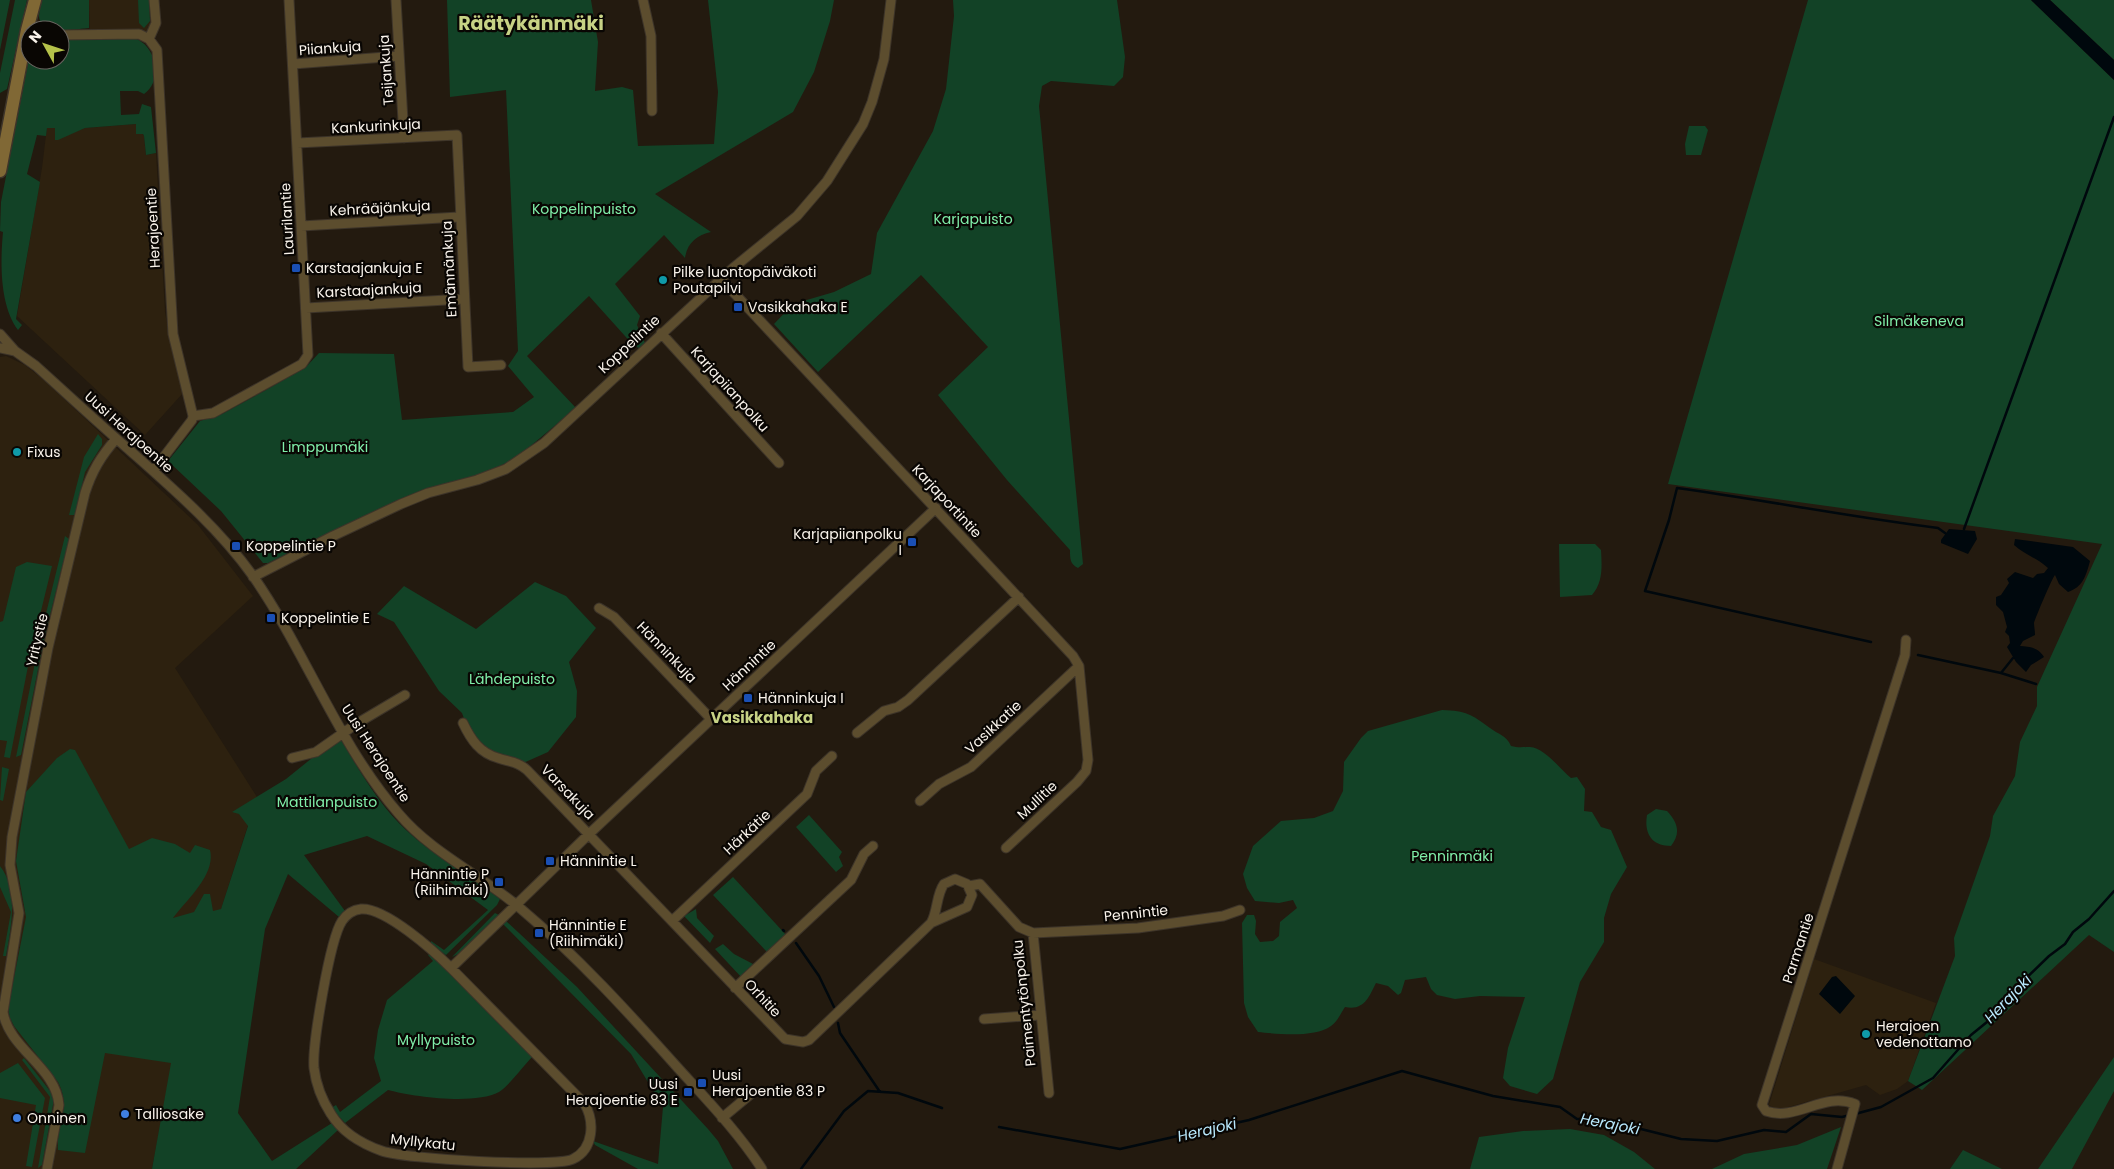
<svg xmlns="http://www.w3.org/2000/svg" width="2114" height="1169" font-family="Poppins,sans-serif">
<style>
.built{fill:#2d210f}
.green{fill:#124226}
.water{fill:#00080d}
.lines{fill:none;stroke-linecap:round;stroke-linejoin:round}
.stream{stroke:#00080d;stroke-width:2.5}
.street-casing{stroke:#3d3429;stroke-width:11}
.secondary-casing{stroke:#3d3429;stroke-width:15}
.street{stroke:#5c4d2e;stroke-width:9}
.secondary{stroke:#806835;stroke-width:12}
.transit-dot{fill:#1a4fb4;stroke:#090603;stroke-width:2}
.culture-dot{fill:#0f9aa8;stroke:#090603;stroke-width:2}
.shop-dot{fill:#3f7fe0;stroke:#090603;stroke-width:2}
.labels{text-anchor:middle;stroke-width:4.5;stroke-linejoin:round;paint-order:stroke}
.street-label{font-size:14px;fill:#f9f3eb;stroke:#090603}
.park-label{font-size:14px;fill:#80eea9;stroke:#090603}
.poi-label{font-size:14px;fill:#f9f3eb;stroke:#090603;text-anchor:start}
.neighbourhood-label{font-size:15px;font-weight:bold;fill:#c7d285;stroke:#090603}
.water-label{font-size:15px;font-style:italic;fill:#b8e8fc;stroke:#090603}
.district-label{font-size:19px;font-weight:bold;fill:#c7d285;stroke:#090603}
</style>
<rect width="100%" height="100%" fill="#231a0f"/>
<path class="built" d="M 89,0 L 149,0 L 151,39 L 90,39 Z
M 136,124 L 144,136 L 146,155 L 156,153 L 165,312 L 171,346 L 183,393 L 145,435 L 17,316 L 42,168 L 47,127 L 55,128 L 55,140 L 85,128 Z
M 6,356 L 25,365 L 44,380 L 198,525 L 253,596 L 175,668 L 257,797 L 172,1062 L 152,1169 L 0,1169 L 0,357 Z
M 1814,959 L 1936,1003 L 1908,1081 L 1897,1089 L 1880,1095 L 1866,1085 L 1778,1110 L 1769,1105 Z"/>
<path class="green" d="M 0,0 L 10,0 L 0,50 Z
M 15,0 L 27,0 L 7,89 L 0,93 L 0,73 Z
M 42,0 L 89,0 L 89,28 C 76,29 40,36 39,16 C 39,11 41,5 42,0 Z
M 138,0 L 149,0 L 150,21 L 144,28 L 139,23 Z
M 447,0 L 591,0 L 598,42 L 595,91 L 622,87 L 633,90 L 638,146 L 714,144 L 718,92 L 708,0 L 834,0 L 830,21 L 814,72 L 793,112 L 655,194 L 711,232 C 697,235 687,243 685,258 L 664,235 L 615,284 L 640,316 L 637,325 L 645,343 L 639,348 L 634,346 L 589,296 L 527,356 L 576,408 L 515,459 L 486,472 L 392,503 L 268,563 L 263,563 L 221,511 L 168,461 L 200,421 L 222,414 L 266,390 L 306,367 L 319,353 L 394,354 L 402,420 L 513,412 L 534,397 L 508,366 L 518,351 L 506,90 L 450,97 Z
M 953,0 L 1117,0 L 1125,57 L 1123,77 L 1114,86 L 1051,81 L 1042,86 L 1039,106 L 1083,564 L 1078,568 C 1070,564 1070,559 1070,550 L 1007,480 L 938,395 L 988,347 L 921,275 L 818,372 L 774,324 L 793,304 L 834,292 L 871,274 L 877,233 L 933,131 L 946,89 L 954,16 Z
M 1808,0 L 2031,0 L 2114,80 L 2114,952 L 2089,935 L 1922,1090 L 1908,1081 L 1955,956 L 1954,938 L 1990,836 L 1993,816 L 2015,776 L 2020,742 L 2037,706 L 2037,687 L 2102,544 L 1668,484 Z
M 2050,0 L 2114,0 L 2114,60 Z
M 134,38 C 156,45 164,80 144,94 L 138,91 L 120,91 L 121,115 L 139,114 L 142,104 L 151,107 L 156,153 L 146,155 L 144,136 L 143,134 L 136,134 L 136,124 L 85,128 L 58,140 L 55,140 L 55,128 L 47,128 L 46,136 L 37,135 L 27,174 L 40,182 L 16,319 L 22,325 L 18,330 C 0,306 0,264 3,232 L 0,231 L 1,202 L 30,53 L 30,60 L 60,60 L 60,39 Z
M 1689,126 L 1705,126 L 1708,130 L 1701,155 L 1686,155 L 1685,144 Z
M 98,434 L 102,439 L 102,445 L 85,472 L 75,515 L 69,515 L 84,457 Z
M 65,536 L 69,539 L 44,639 L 21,755 L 16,757 L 40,638 Z
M 1559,544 L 1595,544 L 1601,550 C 1602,567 1603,582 1592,595 L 1560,597 Z
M 27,562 L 52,566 L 30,656 L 10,758 L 4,757 L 7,741 L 0,740 L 0,622 L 3,621 L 16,567 Z
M 535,582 L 566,596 L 596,628 L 569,662 L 577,691 L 576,717 L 548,752 L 521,764 L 499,759 L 471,738 L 462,713 L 439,691 L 394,622 L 377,614 L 404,586 L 476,629 Z
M 1442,710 C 1467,711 1471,714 1490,728 C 1499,735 1506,735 1511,746 C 1518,748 1523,747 1530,747 C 1545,748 1560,769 1571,778 L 1577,777 L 1585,789 L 1584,811 L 1592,812 L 1601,827 L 1611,830 L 1627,867 L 1611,894 L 1604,918 L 1604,942 L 1580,982 L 1553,1079 L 1537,1094 L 1510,1086 L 1503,1078 L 1508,1048 L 1525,997 L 1480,996 L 1455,999 L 1437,995 L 1431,989 L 1426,977 L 1405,980 L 1401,993 L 1398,995 L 1388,986 L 1376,983 C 1369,997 1364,1011 1345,1007 C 1341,1013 1337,1022 1331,1026 C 1315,1038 1277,1034 1258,1032 L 1248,1017 L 1244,1003 L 1242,923 L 1247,915 L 1254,915 L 1256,921 L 1255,934 L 1260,942 L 1273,941 L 1279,936 L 1280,922 L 1297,908 L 1293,900 L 1279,903 L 1255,901 L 1247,888 L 1243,874 L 1253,846 L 1281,821 L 1314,818 L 1333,811 L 1343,791 L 1344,762 L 1361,738 L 1368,731 Z
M 341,740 C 360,771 379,805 406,830 C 435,857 469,875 500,899 L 497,905 L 446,955 L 431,945 L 431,941 L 444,950 L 488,910 L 426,864 L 367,836 L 304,855 L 345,911 L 339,917 L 288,874 L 265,929 L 238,1113 L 272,1161 L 332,1123 L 338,1130 L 296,1169 L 152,1169 L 171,1063 L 105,1053 L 85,1153 L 58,1150 C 56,1124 72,1109 58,1082 L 14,1026 L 10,1018 L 8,1008 L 26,917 L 16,861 L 26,792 L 57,758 L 70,749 L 75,750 L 129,849 L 152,838 L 175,844 L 190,853 L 195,845 L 210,850 C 216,875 186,900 173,918 L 194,912 L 204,894 L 210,894 L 213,911 L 221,909 L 248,826 L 239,814 L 232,812 L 286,779 L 317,754 Z
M 2,767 L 9,769 L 3,801 L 0,800 Z
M 1656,809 L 1667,811 C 1678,823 1681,833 1671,846 C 1651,846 1644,833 1647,815 Z
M 809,815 L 842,852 L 839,857 L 843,866 L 836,872 L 796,827 Z
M 0,866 C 19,890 11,928 6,956 L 3,956 L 11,912 L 0,887 Z
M 733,877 L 787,936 L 768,953 L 713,895 Z
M 696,909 L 697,918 L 714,936 L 710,943 L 684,916 Z
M 495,913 L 499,915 L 462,952 L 452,957 Z
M 506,921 L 577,987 L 708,1129 L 718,1141 L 733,1169 L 638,1169 L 595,1145 L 593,1141 L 658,1164 L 663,1107 L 631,1054 L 502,923 Z
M 723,944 L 734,954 L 755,965 L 742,978 L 715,949 Z
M 430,953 L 533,1056 C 524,1065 509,1086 499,1092 C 475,1105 414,1097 388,1090 L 345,1123 L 331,1108 L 336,1105 L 340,1112 L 381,1081 L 374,1058 L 378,1030 L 387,1000 L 433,961 L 428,955 Z
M 2114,1057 L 2114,1091 L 2072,1169 L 2038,1169 Z
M 24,1058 L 50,1091 L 54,1099 L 42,1165 L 38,1168 L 50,1097 L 22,1060 Z
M 18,1063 L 45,1098 L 32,1167 L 26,1166 L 36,1105 L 0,1098 L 0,1073 Z
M 1841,1127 L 1827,1169 L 1712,1169 L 1744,1154 L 1797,1145 Z
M 1570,1129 L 1604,1135 L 1634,1152 L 1655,1169 L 1470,1169 L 1479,1137 L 1523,1131 Z
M 1963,1150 L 2002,1169 L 1950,1169 Z"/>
<path class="water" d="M 2031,0 L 2050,0 L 2114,60 L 2114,80 Z
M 1949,529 L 1975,531 L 1977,539 L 1968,554 L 1941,543 L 1941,540 Z
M 2015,539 L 2073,547 L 2090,561 C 2086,576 2083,587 2068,592 L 2059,584 L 2055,575 C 2052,578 2035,619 2034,623 C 2034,626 2035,631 2035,635 L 2023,641 L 2020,646 C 2030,647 2038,647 2044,657 L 2031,665 L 2026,672 L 2016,662 L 2007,647 L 2010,643 L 2009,636 L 2005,632 L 2007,627 L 2003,612 L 1996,605 L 1996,597 L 2001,595 L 2009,583 L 2007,579 L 2015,572 L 2033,578 L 2037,574 L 2044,573 L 2048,568 C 2037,558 2025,555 2014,545 Z
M 1836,976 L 1855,996 L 1840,1014 L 1819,994 L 1832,977 Z"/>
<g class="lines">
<path class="stream" d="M 1964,529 L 2114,117
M 1871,642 L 1645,591 L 1669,520 L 1677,488 C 1764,500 1851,517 1938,528 L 1945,533
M 1918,655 L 2001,673 L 2036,684
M 2001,673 L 2013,658
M 783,930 L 784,931
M 796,943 L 819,976 L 834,1007
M 838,1023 L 840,1033 L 880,1092
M 1855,1114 L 1881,1107 L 1933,1078 L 1971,1035 L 1987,1022 L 2006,1003 L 2016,988 L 2049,956 L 2065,944 L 2073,932 L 2089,919 L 2114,891
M 999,1127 L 1120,1149 L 1249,1120 L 1402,1071 L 1493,1096 L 1560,1107 L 1577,1119 L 1601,1119 L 1681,1139 L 1717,1141 L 1764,1130 L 1786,1132 L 1811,1114 L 1842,1117 L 1850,1115
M 801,1169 L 844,1111 L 868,1091 L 898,1093 L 942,1108"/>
<defs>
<path id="street" d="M 396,0 L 404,138
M 643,0 L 651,36 L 652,111
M 60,35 L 139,34 L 149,39 L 157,50 L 173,334 L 193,416 L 192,420 L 153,471
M 149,39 L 156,23 L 154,0
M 293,64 L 399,56
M 297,143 L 457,135 L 468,367 L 501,365
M 301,226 L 459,217
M 721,279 L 1073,656 L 1079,666 L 1088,760 L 1086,771 L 1077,782 L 1006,848
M 306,308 L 464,299
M 661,333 L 779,463
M 0,334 L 15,351 L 36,366 C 66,393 96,421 126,447 C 171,487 218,527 253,576 C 306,652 338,744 399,814 C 432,853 481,875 520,908 C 577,956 628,1012 678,1068 C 707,1100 738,1132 762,1169
M 0,348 L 15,351
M 193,416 L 213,413 L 302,364 L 308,355 L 289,0
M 253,577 L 333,536 L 401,504 L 428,493 L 477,480 L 506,469 L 544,443 L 733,268 L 797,216 L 827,181 L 863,124 L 872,102 L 884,59 L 891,0
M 599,608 L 614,617 L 711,719
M 463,723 C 471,740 480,753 498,758 C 510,762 518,762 527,770 L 785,1039 L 803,1042 L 809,1040 L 931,923 L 967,907 L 972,895 L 967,884 L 955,879 L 944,884 C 936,895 938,911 931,923
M 857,733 L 884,711 L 898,707 L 908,700 L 1019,597
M 292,758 L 316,752 L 356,724 L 405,695
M 920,801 L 939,784 L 971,767 L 1079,666
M 969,886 L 980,884 L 1019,927 L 1033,933 L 1138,928 L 1223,916 L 1240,910
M 672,921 L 807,794 L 816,771 L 832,756
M 1033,933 L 1049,1093
M 451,968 L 584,1103 C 595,1121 594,1149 573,1159 C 555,1168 404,1159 382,1151 C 362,1144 342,1132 331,1114 C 322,1100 316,1085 314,1068 C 312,1045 330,939 342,921 C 346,915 353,910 361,909 C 385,907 434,951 451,968 L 589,834 L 936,508
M 735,988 L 851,880 L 864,854 L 873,846
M 984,1019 L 1040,1015
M 722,1118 L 752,1093
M 47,1169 L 59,1105 C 56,1067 9,1049 3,1012 L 19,913 L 10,865 L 12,837 L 48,648 L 85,493 C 92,471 101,456 116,439
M 1837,1169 L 1855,1104 C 1823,1091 1797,1122 1766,1111 L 1762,1105 L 1905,655 L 1906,640"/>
<path id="secondary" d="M 0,171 L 27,30 L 35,0"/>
</defs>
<use href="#street" class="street-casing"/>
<use href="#secondary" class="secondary-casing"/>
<use href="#street" class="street"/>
<use href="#secondary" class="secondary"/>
</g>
<g class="transit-dot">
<rect x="291" y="263" width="10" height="10" rx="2.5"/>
<rect x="733" y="302" width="10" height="10" rx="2.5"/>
<rect x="907" y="537" width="10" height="10" rx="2.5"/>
<rect x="231" y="541" width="10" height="10" rx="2.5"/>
<rect x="266" y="613" width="10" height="10" rx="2.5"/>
<rect x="743" y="693" width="10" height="10" rx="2.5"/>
<rect x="545" y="856" width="10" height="10" rx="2.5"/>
<rect x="494" y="877" width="10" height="10" rx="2.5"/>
<rect x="534" y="928" width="10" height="10" rx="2.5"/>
<rect x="697" y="1078" width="10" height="10" rx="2.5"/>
<rect x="683" y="1087" width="10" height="10" rx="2.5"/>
</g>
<g class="culture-dot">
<circle cx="663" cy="280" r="5"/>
<circle cx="17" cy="452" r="5"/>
<circle cx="1866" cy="1034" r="5"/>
</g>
<g class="shop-dot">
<circle cx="125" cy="1114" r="5"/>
<circle cx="17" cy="1118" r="5"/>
</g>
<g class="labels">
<g class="street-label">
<text transform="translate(330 48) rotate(-4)" y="5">Piiankuja</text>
<text transform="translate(386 70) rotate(-94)" y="5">Teijankuja</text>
<text transform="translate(376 126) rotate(-3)" y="5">Kankurinkuja</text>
<text transform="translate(380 208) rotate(-3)" y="5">Kehrääjänkuja</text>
<text transform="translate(287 219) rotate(-93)" y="5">Laurilantie</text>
<text transform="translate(153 228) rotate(-93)" y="5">Herajoentie</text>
<text transform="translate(449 269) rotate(-93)" y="5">Emännänkuja</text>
<text transform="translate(369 290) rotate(-3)" y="5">Karstaajankuja</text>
<text transform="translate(629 344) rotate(-43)" y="5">Koppelintie</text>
<text transform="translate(730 389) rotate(48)" y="5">Karjapiianpolku</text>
<text transform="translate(129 432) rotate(42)" y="5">Uusi Herajoentie</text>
<text transform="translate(947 501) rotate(47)" y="5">Karjaportintie</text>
<text transform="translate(37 640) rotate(-77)" y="5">Yritystie</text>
<text transform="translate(667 652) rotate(46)" y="5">Hänninkuja</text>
<text transform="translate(749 665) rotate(-43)" y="5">Hännintie</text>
<text transform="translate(993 727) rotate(-43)" y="5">Vasikkatie</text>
<text transform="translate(376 753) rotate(57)" y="5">Uusi Herajoentie</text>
<text transform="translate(568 792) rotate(46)" y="5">Varsakuja</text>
<text transform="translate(1037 800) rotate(-43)" y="5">Mullitie</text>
<text transform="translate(747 832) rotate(-43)" y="5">Härkätie</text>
<text transform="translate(1136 913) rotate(-6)" y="5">Pennintie</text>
<text transform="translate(1798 948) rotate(-72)" y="5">Parmantie</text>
<text transform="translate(763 998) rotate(47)" y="5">Orhitie</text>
<text transform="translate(1024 1003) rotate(-96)" y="5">Paimentytönpolku</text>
<text transform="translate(423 1142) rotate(6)" y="5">Myllykatu</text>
</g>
<g class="park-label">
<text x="584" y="214">Koppelinpuisto</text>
<text x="973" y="224">Karjapuisto</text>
<text x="1919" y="326">Silmäkeneva</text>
<text x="325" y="452">Limppumäki</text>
<text x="512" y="684">Lähdepuisto</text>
<text x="327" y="807">Mattilanpuisto</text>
<text x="1452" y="861">Penninmäki</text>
<text x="436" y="1045">Myllypuisto</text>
</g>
<g class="poi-label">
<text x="306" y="273">Karstaajankuja E</text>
<text x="673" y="277">Pilke luontopäiväkoti<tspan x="673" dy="16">Poutapilvi</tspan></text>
<text x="748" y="312">Vasikkahaka E</text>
<text x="27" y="457">Fixus</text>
<text x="902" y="539" text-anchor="end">Karjapiianpolku<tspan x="902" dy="16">I</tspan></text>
<text x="246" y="551">Koppelintie P</text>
<text x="281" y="623">Koppelintie E</text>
<text x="758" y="703">Hänninkuja I</text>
<text x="560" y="866">Hännintie L</text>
<text x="489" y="879" text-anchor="end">Hännintie P<tspan x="489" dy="16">(Riihimäki)</tspan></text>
<text x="549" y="930">Hännintie E<tspan x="549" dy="16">(Riihimäki)</tspan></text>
<text x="1876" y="1031">Herajoen<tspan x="1876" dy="16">vedenottamo</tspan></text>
<text x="712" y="1080">Uusi<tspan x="712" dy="16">Herajoentie 83 P</tspan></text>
<text x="678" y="1089" text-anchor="end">Uusi<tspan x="678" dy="16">Herajoentie 83 E</tspan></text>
<text x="135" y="1119">Talliosake</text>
<text x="27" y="1123">Onninen</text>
</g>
<g class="neighbourhood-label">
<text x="762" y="723">Vasikkahaka</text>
</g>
<g class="water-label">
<text transform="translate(2008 999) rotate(-46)" y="5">Herajoki</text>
<text transform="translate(1610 1124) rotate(11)" y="5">Herajoki</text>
<text transform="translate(1207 1130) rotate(-13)" y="5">Herajoki</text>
</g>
<g class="district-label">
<text x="531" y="30">Räätykänmäki</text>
</g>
</g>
<g transform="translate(45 45) rotate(310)"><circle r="24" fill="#090603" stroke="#696560"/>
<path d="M0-4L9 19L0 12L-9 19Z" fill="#b5c24a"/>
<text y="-8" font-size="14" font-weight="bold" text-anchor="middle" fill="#f9f3eb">N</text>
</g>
</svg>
